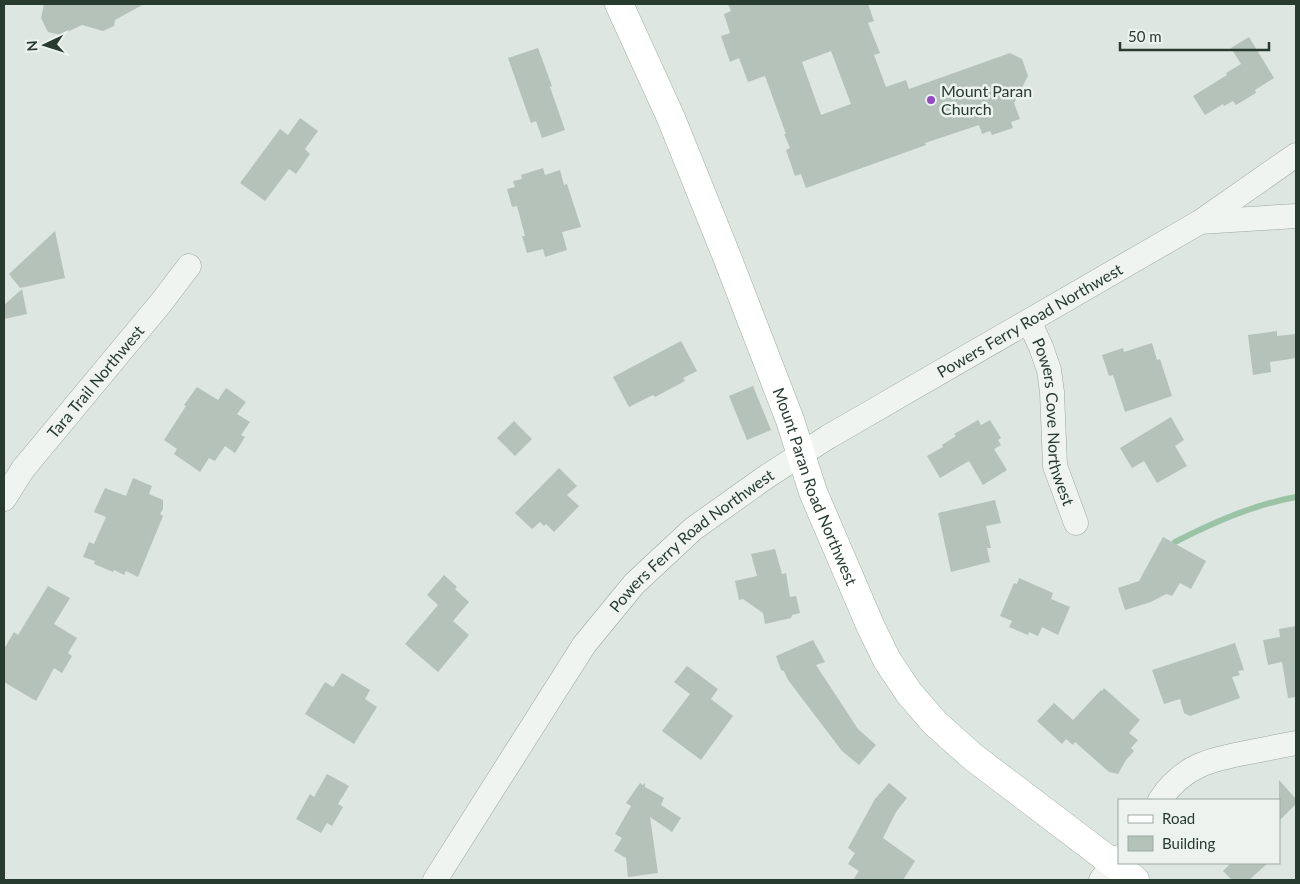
<svg xmlns="http://www.w3.org/2000/svg" width="1300" height="884" font-family="Lato,sans-serif">
<style>
.lines{fill:none;stroke-linecap:round;stroke-linejoin:round}
.stream{stroke:#9ac4a5;stroke-width:6}
.building{fill:#b4c2ba;fill-rule:evenodd}
.minor-casing{stroke:#9ba8a0;stroke-width:25}
.major-casing{stroke:#9db0a4;stroke-width:29}
.minor{stroke:#eff4f1;stroke-width:24}
.major{stroke:#fff;stroke-width:28}
.poi-dot{fill:#9349c3;stroke:#ecf3ee;stroke-width:2}
.labels{text-anchor:middle;stroke-width:5;stroke-linejoin:round;paint-order:stroke}
.poi-label{font-size:16px;fill:#273b2f;stroke:#ecf3ee;text-anchor:start}
.street-label{font-size:16px;fill:#273b2f;stroke:#ecf3ee}
</style>
<rect width="100%" height="100%" fill="#dde6e0"/>
<g class="lines">
<path class="stream" d="M 1175,542 C 1214,522 1253,505 1296,497"/>
</g>
<path class="building" d="M 44,4 L 144,4 L 115,20 L 114,26 L 103,31 L 82,25 L 61,35 L 48,32 L 41,18 Z
M 728,4 L 868,4 L 874,21 L 868,23 L 880,53 L 874,55 L 886,87 L 906,80 L 909,89 L 1010,53 L 1022,59 L 1028,76 L 1014,103 L 1020,119 L 1011,122 L 1013,128 L 992,135 L 990,131 L 982,134 L 979,125 L 925,143 L 926,145 L 806,188 L 801,174 L 795,176 L 786,150 L 790,148 L 784,134 L 786,134 L 765,76 L 748,82 L 739,58 L 730,62 L 721,36 L 730,33 L 724,14 L 731,11 ZM 831,51 L 851,104 L 821,115 L 802,62 Z
M 1249,37 L 1274,78 L 1255,90 L 1256,93 L 1236,105 L 1233,101 L 1224,106 L 1223,104 L 1205,115 L 1193,96 L 1227,75 L 1226,73 L 1241,64 L 1231,48 Z
M 538,48 L 552,86 L 550,87 L 565,130 L 542,138 L 536,121 L 531,123 L 508,58 Z
M 300,118 L 318,131 L 305,149 L 310,154 L 296,174 L 289,169 L 265,201 L 240,183 L 280,129 L 288,135 Z
M 543,168 L 545,175 L 560,170 L 564,185 L 567,184 L 581,227 L 562,232 L 567,250 L 545,257 L 543,249 L 527,253 L 522,236 L 525,236 L 517,206 L 512,207 L 507,189 L 515,187 L 513,181 L 522,179 L 521,175 Z
M 55,231 L 65,278 L 20,288 L 9,274 Z
M 22,289 L 27,314 L 4,319 L 4,305 Z
M 1277,331 L 1277,336 L 1296,334 L 1296,358 L 1270,362 L 1271,372 L 1253,375 L 1248,335 Z
M 681,341 L 697,371 L 683,378 L 685,381 L 655,397 L 653,395 L 629,407 L 613,377 Z
M 1152,343 L 1157,360 L 1160,359 L 1172,396 L 1125,412 L 1113,375 L 1109,376 L 1102,355 L 1123,348 L 1124,352 Z
M 753,386 L 771,430 L 747,440 L 729,396 Z
M 197,387 L 218,400 L 226,388 L 246,402 L 237,414 L 250,422 L 241,435 L 245,437 L 235,453 L 225,446 L 215,461 L 209,458 L 200,472 L 174,454 L 177,449 L 164,440 L 186,406 L 184,405 Z
M 1171,417 L 1184,440 L 1175,446 L 1187,466 L 1157,483 L 1144,461 L 1132,468 L 1120,448 Z
M 978,420 L 981,425 L 990,420 L 1001,438 L 998,440 L 1001,445 L 994,449 L 1007,470 L 983,485 L 969,461 L 940,478 L 927,456 L 943,447 L 942,445 L 956,436 L 954,434 Z
M 514,421 L 532,439 L 515,456 L 497,438 Z
M 559,468 L 577,486 L 567,495 L 579,506 L 554,532 L 546,524 L 544,526 L 540,522 L 532,529 L 515,513 Z
M 133,478 L 152,486 L 149,494 L 163,500 L 163,509 L 160,514 L 163,516 L 138,577 L 126,571 L 124,575 L 114,570 L 113,572 L 94,564 L 95,561 L 83,557 L 89,542 L 94,544 L 106,517 L 94,512 L 105,488 L 126,496 Z
M 995,500 L 1001,523 L 986,526 L 991,548 L 987,548 L 990,562 L 951,572 L 938,513 Z
M 1163,537 L 1206,561 L 1191,589 L 1180,583 L 1172,596 L 1166,594 L 1151,602 L 1125,610 L 1118,588 L 1139,581 Z
M 775,549 L 782,574 L 786,573 L 790,597 L 796,596 L 800,613 L 792,615 L 791,618 L 765,624 L 763,613 L 743,599 L 739,600 L 735,581 L 757,576 L 751,554 Z
M 444,575 L 457,587 L 455,589 L 469,602 L 453,621 L 469,635 L 438,672 L 405,644 L 438,605 L 427,595 Z
M 1019,578 L 1053,593 L 1051,599 L 1070,607 L 1058,635 L 1042,627 L 1038,636 L 1029,632 L 1028,635 L 1009,627 L 1012,621 L 1000,616 L 1014,583 L 1017,584 Z
M 48,586 L 70,598 L 54,624 L 77,638 L 68,653 L 72,656 L 62,673 L 54,668 L 36,701 L 4,682 L 4,649 L 14,632 L 18,635 Z
M 1296,626 L 1296,697 L 1288,698 L 1282,662 L 1268,665 L 1263,640 L 1280,637 L 1279,629 Z
M 813,640 L 825,662 L 816,665 L 858,729 L 876,745 L 859,765 L 842,751 L 788,680 L 784,671 L 781,670 L 776,656 Z
M 1235,643 L 1244,670 L 1238,671 L 1240,675 L 1232,677 L 1240,698 L 1190,716 L 1184,713 L 1180,699 L 1164,704 L 1152,670 Z
M 687,666 L 718,689 L 711,699 L 733,716 L 701,760 L 662,731 L 690,694 L 674,682 Z
M 342,673 L 370,690 L 365,699 L 377,707 L 354,744 L 305,714 L 325,682 L 333,687 Z
M 1104,688 L 1140,720 L 1129,733 L 1138,740 L 1131,748 L 1134,751 L 1126,760 L 1118,774 L 1109,772 L 1075,742 L 1073,745 L 1066,739 L 1062,744 L 1037,721 L 1054,703 L 1073,720 L 1101,690 L 1102,691 Z
M 327,774 L 349,786 L 338,804 L 343,807 L 332,826 L 327,823 L 321,833 L 296,819 L 310,794 L 314,797 Z
M 1279,780 L 1296,799 L 1296,804 L 1279,821 Z
M 640,783 L 643,785 L 645,783 L 645,787 L 664,798 L 661,805 L 681,818 L 672,832 L 650,817 L 658,873 L 628,877 L 626,858 L 614,851 L 622,838 L 615,834 L 631,806 L 626,803 Z
M 889,783 L 907,798 L 896,812 L 883,838 L 915,861 L 903,880 L 853,880 L 859,871 L 848,864 L 855,853 L 848,848 L 875,799 Z
M 1231,863 L 1268,863 L 1249,880 L 1232,880 L 1223,871 Z"/>
<g class="lines">
<defs>
<g id="minor">
<path d="M 1200,222 L 1296,216"/>
<path id="s1" d="M 1029,321 L 1041,347 L 1049,370 L 1052,392 L 1055,466 L 1076,523"/>
<path id="s2" d="M 4,499 L 23,469 L 160,304 L 189,266"/>
<path d="M 1160,800 C 1183,765 1212,759 1250,752 C 1266,749 1281,746 1296,743"/>
<path id="s3" d="M 435,880 L 584,645 L 634,584 L 693,529 L 766,477 L 828,437 L 1200,222 L 1296,155"/>
<path d="M 1101,880 L 1119,857"/>
</g>
<g id="major">
<path id="s4" d="M 619,4 L 671,118 L 727,257 L 790,420 L 813,492 L 870,625 L 887,660 L 909,693 L 935,723 L 973,757 L 1135,880"/>
</g>
</defs>
<use href="#minor" class="minor-casing"/>
<use href="#major" class="major-casing"/>
<use href="#minor" class="minor"/>
<use href="#major" class="major"/>
</g>
<circle class="poi-dot" cx="931" cy="100" r="5"/>
<g class="labels">
<g class="poi-label">
<text x="941" y="97">Mount Paran<tspan x="941" dy="18">Church</tspan></text>
</g>
<g class="street-label">
<text dy="6" stroke="none"><textPath href="#s3" startOffset="834">Powers Ferry Road Northwest</textPath></text>
<text dy="6" stroke="none"><textPath href="#s2" startOffset="149">Tara Trail Northwest</textPath></text>
<text dy="6" stroke="none"><textPath href="#s1" startOffset="105">Powers Cove Northwest</textPath></text>
<text dy="6" stroke="none"><textPath href="#s4" startOffset="521">Mount Paran Road Northwest</textPath></text>
<text dy="6" stroke="none"><textPath href="#s3" startOffset="429">Powers Ferry Road Northwest</textPath></text>
</g>
</g>
<rect width="1300" height="884" fill="none" stroke="#273b2f" stroke-width="10"/>
<rect x="1118" y="799" width="162" height="65" fill="#ecf3ee" stroke="#9da9a2"/>
<rect x="1128" y="815" width="25" height="8" fill="#ffffff" stroke="#9da9a2"/>
<text x="1162" y="824" font-size="15" fill="#273b2f">Road</text>
<rect x="1128" y="836" width="25" height="15" fill="#b4c2ba" stroke="#9da9a2"/>
<text x="1162" y="849" font-size="15" fill="#273b2f">Building</text>
<g transform="translate(45 45) rotate(266)" stroke="#ecf3ee" stroke-width="4" paint-order="stroke">
<path d="M0-4L9 19L0 12L-9 19Z" fill="#273b2f"/>
<text y="-8" font-size="14" font-weight="bold" text-anchor="middle" fill="#273b2f">N</text>
</g>
<path d="M1120 42v8h149v-8" fill="none" stroke="#273b2f" stroke-width="2.5"/>
<text x="1128" y="42" font-size="15" fill="#273b2f" stroke="#ecf3ee" stroke-width="4" paint-order="stroke">50 m</text>
</svg>
